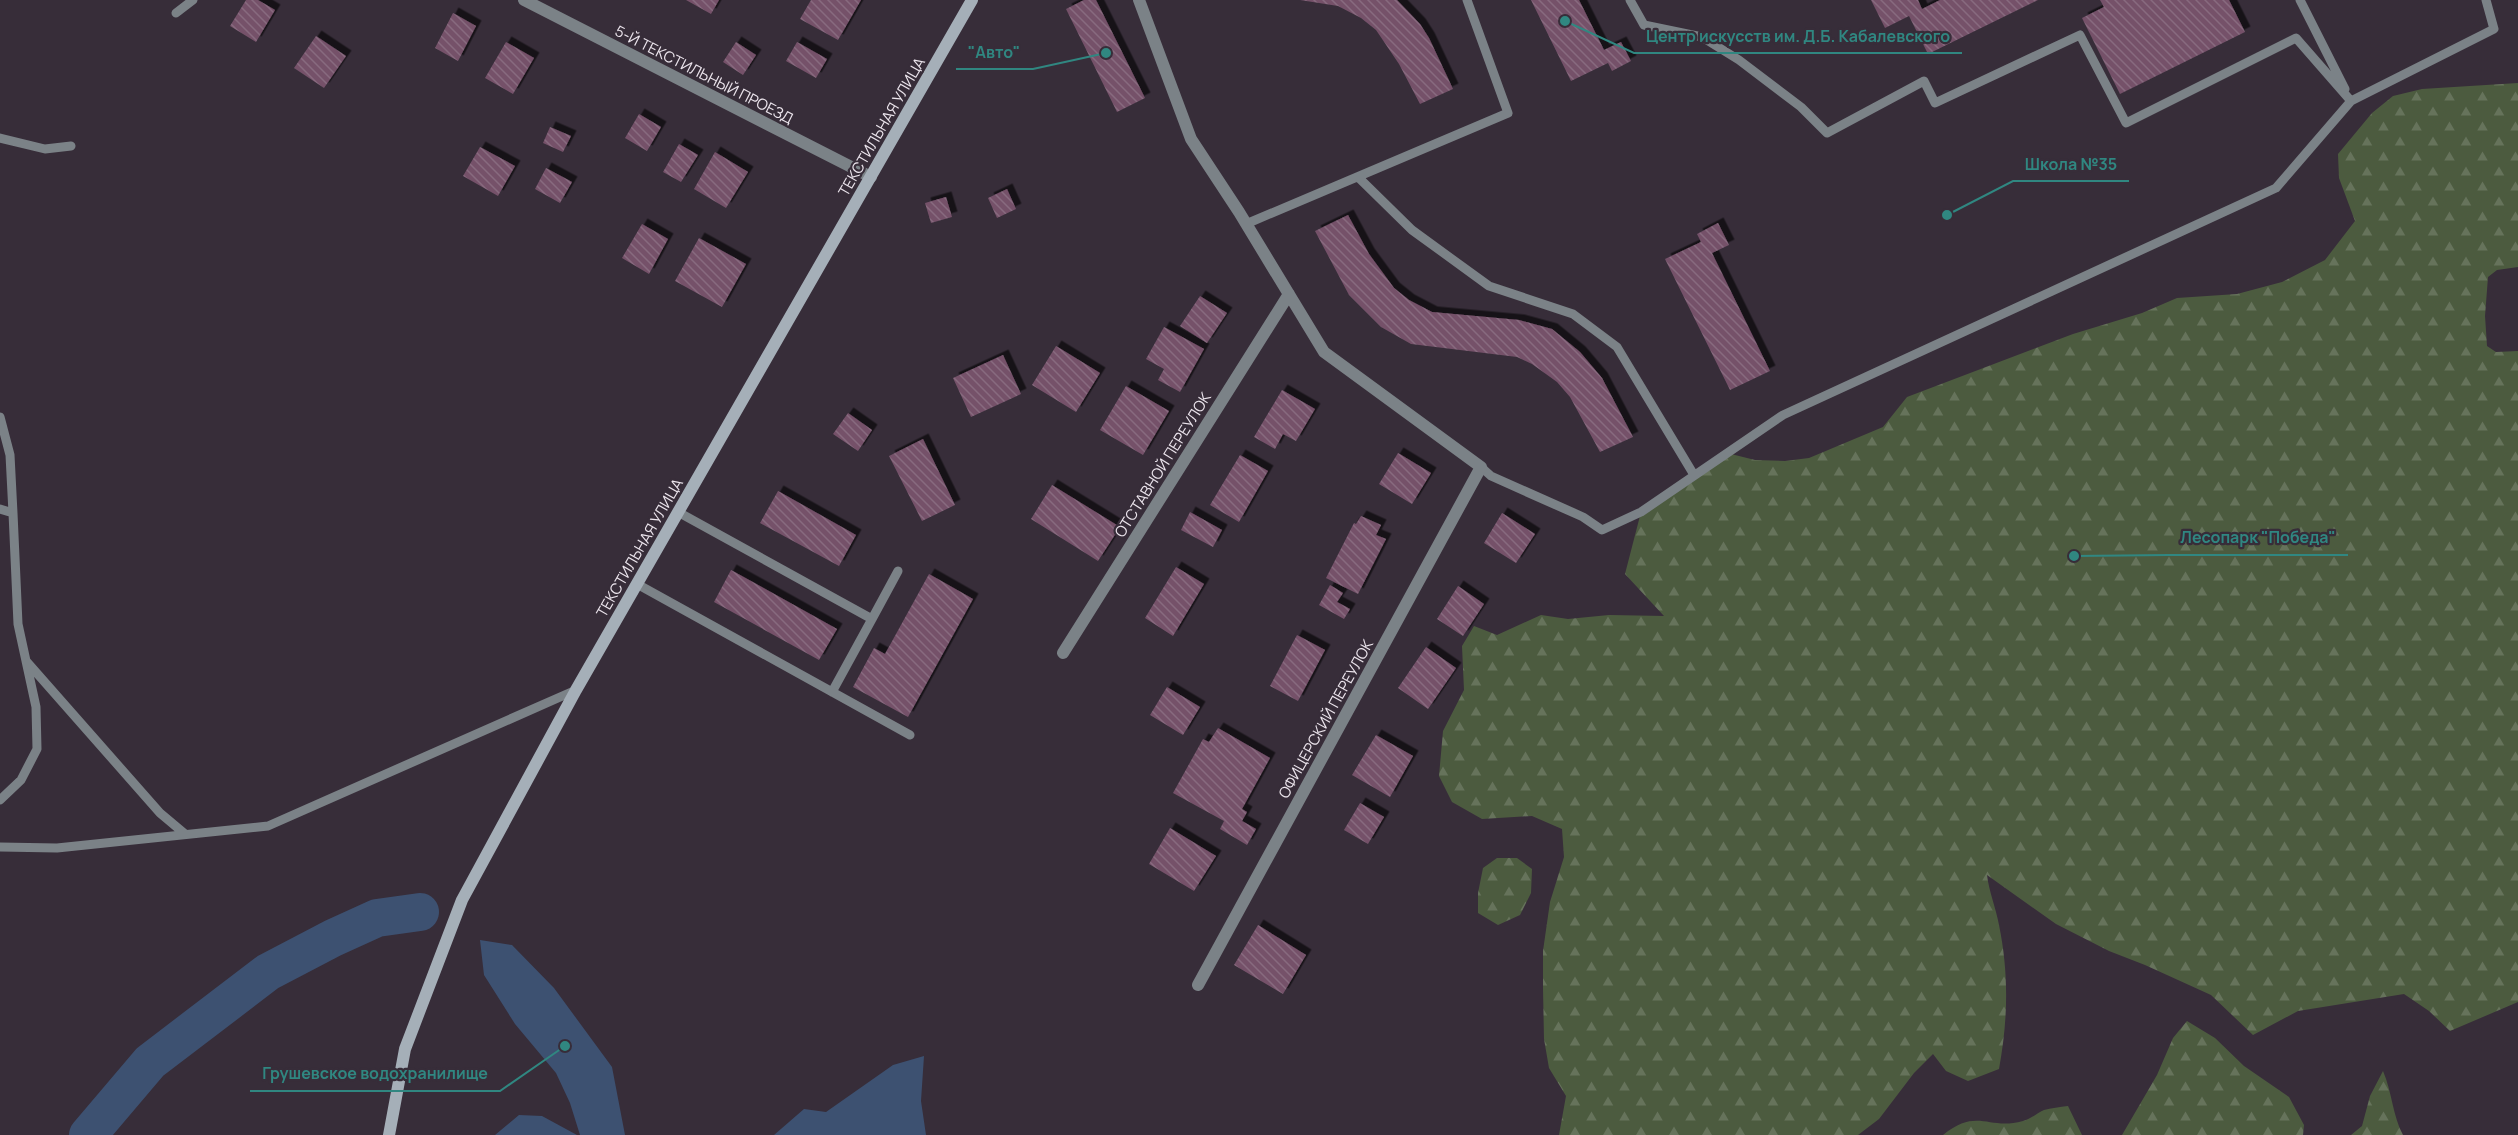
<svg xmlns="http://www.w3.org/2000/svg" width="2518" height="1135" font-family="Manrope,sans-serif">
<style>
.forest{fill:url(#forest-firs)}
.water{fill:#3d5171}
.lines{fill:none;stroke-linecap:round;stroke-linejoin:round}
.river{stroke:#3d5171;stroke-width:38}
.building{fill:url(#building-back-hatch);filter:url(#shadow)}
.service{stroke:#7b8287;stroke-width:9}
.minor{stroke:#7b8287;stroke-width:12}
.secondary{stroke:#a5afb8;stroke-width:12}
.labels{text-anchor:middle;stroke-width:4.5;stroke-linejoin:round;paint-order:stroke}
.street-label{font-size:15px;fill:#ede6ee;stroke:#372d39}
.leader{fill:none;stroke:#308781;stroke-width:2}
.callout-dot{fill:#308781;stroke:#372d39;stroke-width:2}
.callout-label{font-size:16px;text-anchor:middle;font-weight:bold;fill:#308781;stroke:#372d39;stroke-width:4.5;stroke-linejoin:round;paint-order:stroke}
</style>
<defs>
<pattern id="forest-firs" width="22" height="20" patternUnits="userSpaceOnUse" patternTransform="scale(1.5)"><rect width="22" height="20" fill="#4c5b3f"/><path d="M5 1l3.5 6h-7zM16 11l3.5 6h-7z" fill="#66735b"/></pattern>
<pattern id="building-back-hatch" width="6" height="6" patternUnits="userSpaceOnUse" patternTransform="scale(1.5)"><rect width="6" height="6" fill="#745169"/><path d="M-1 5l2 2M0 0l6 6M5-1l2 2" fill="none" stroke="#886a7f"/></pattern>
<filter id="shadow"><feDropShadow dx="5.5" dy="-5.5" stdDeviation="0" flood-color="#0009"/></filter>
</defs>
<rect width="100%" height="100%" fill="#372d39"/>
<path class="forest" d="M 2518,83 L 2518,267 L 2497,270 L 2488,277 L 2485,316 L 2487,346 L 2496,352 L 2518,351 L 2518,1002 L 2450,1031 L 2429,1011 L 2404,994 L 2298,1011 L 2253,1035 L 2211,995 L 2145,965 L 2109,951 L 2056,924 L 1987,875 C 1989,892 1996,908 1999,925 C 2009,974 2008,1020 1999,1069 L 1968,1081 L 1946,1071 L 1933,1054 L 1914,1073 L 1879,1119 L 1858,1135 L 1559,1135 L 1566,1096 L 1549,1068 L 1544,1039 L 1543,988 L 1543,951 L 1550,902 L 1564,857 L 1562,829 L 1532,816 L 1482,819 L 1452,802 L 1439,776 L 1443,731 L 1464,690 L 1462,646 L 1474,626 L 1497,635 L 1541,615 L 1568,619 L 1609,615 L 1664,616 L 1625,574 L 1641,512 L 1727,453 L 1755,460 L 1785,461 L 1809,458 L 1883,427 L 1907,397 L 2073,334 L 2142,313 L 2177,298 L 2237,294 L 2282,282 L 2325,260 L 2355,221 L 2339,178 L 2338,154 L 2372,113 L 2393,96 L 2422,89 Z
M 1497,858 L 1517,858 L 1532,869 L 1531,893 L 1520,915 L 1498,925 L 1478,913 L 1478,893 L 1483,868 Z
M 2187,1021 L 2215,1038 L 2244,1066 L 2289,1097 L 2304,1125 L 2303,1135 L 2122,1135 L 2157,1075 L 2173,1038 Z
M 2383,1071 C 2392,1092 2393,1117 2403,1135 L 2351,1135 L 2362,1126 L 2370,1096 Z
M 2068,1106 L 2082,1135 L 1943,1135 C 1978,1107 1988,1131 2023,1121 C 2031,1119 2037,1113 2044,1110 C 2051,1108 2060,1107 2068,1106 Z"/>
<path class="water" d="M 480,940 L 512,945 L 554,988 L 612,1067 L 625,1135 L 580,1135 L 570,1103 L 556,1073 L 515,1024 L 484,975 Z
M 924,1056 L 921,1101 L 926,1135 L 774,1135 L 804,1109 L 826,1112 L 893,1065 Z
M 519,1115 L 542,1116 L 577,1135 L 495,1135 Z"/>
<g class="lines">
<path class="river" d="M 88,1135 L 150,1062 L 268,972 L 333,938 L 377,918 L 420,912"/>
</g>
<path class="building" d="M 246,0 L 258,0 L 275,10 L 256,42 L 230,26 Z
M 686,0 L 719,0 L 711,14 Z
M 811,0 L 861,0 L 838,40 L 800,19 Z
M 1084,0 L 1096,0 L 1145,98 L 1117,112 L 1066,9 Z
M 1300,0 L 1397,0 L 1420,24 L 1429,38 L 1453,89 L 1420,104 L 1399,64 L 1376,30 L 1361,18 L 1338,6 Z
M 1531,0 L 1579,0 L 1604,50 L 1621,42 L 1631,61 L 1612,71 L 1608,63 L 1571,81 Z
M 1871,0 L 1918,0 L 1922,9 L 1940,0 L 2038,0 L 1928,54 L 1909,16 L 1885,28 Z
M 2100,0 L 2229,0 L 2245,32 L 2120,94 L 2082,18 L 2104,7 Z
M 453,13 L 476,26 L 458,61 L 435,48 Z
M 316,36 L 346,56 L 324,88 L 294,68 Z
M 506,42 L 534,58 L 513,94 L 485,78 Z
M 736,42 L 756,55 L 743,75 L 723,62 Z
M 797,42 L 827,59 L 816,78 L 786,61 Z
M 639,114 L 661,127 L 647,151 L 625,138 Z
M 550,127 L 571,136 L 563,152 L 543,143 Z
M 679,144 L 698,155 L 681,182 L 663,172 Z
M 480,147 L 515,166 L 498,196 L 463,176 Z
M 715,152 L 748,172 L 726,208 L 694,189 Z
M 546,168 L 572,182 L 560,203 L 535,189 Z
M 1007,189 L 1016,209 L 997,218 L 988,198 Z
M 946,197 L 952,217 L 931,223 L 925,203 Z
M 1348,215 L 1369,254 L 1394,288 L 1409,300 L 1432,312 L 1519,320 L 1552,329 L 1580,352 L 1602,378 L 1633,437 L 1600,452 L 1570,397 L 1557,382 L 1532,364 L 1517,357 L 1411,344 L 1381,327 L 1349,295 L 1315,231 Z
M 1718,223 L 1729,245 L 1712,253 L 1770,371 L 1730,390 L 1665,259 L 1701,242 L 1697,234 Z
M 642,224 L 668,239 L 649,274 L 622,258 Z
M 699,238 L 746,264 L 722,307 L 675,281 Z
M 1200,296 L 1227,313 L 1207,343 L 1180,326 Z
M 1164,327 L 1204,349 L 1180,392 L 1158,380 L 1164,369 L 1146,359 Z
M 1056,346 L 1100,373 L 1076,412 L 1032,385 Z
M 1003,355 L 1021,394 L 971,417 L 953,378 Z
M 1126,386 L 1169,411 L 1143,455 L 1100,430 Z
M 1282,390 L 1315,409 L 1296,441 L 1283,434 L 1275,449 L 1254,437 Z
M 848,413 L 872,430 L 858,451 L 833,434 Z
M 923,439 L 955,505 L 922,521 L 889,456 Z
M 1398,453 L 1431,473 L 1412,504 L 1379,484 Z
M 1240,455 L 1268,471 L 1239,522 L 1210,505 Z
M 1052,485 L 1120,527 L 1098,561 L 1031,519 Z
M 778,491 L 856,535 L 839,566 L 760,523 Z
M 1190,512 L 1222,530 L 1213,547 L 1181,530 Z
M 1502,513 L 1535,534 L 1516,563 L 1484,543 Z
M 1361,516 L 1381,525 L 1376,535 L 1386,539 L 1358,594 L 1326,578 L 1354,523 L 1356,524 Z
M 1176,567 L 1204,584 L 1173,636 L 1145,618 Z
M 731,570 L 837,629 L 819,660 L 714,602 Z
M 929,574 L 973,599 L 908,717 L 853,687 L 874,648 L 885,654 Z
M 1330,585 L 1343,593 L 1337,602 L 1350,609 L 1344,619 L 1319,605 Z
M 1458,586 L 1484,604 L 1463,636 L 1437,619 Z
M 1297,635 L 1325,650 L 1298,701 L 1270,686 Z
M 1426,647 L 1456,668 L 1428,709 L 1398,688 Z
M 1167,687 L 1200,707 L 1183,735 L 1150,715 Z
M 1218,728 L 1270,758 L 1242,809 L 1247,812 L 1242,821 L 1256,829 L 1247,845 L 1220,829 L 1224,821 L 1173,793 L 1203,739 L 1209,742 Z
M 1376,735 L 1413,756 L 1390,797 L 1352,775 Z
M 1360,803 L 1384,817 L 1368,844 L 1344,830 Z
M 1170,828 L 1216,856 L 1194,891 L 1149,864 Z
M 1258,925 L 1306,955 L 1283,994 L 1234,965 Z"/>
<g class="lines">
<path class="service" d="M 1630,0 L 1644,25 L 1702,37 L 1739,60 L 1801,107 L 1827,133 L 1924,81 L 1935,103 L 2080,35 L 2126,123 L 2296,38 L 2351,101
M 2300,0 L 2345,89
M 176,13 L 193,0
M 0,138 L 45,149 L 71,146
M 1358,177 L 1412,230 L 1489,286 L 1573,314 L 1617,347 L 1694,475
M 1246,224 L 1508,113 L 1467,0
M 0,417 L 10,455 L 13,513
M 1481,467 L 1491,476 L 1583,517 L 1602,530 L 1641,512 L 1783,415 L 2276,188 L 2351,101 L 2494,29 L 2486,0
M 0,509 L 13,513 L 18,624 L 36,707 L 37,749 L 21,780 L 0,800
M 678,512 L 872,619 L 832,692
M 637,584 L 910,735
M 872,619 L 898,571
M 27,662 L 160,813 L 185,834
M 0,847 L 57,848 L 268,826 L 576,690"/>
<path class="minor" d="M 524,0 L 871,177
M 1139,0 L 1191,139 L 1239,212 L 1324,352 L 1481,467 L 1198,985
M 1063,653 L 1289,294"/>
<path class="secondary" d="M 389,1135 L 405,1049 L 462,900 L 576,690 L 972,0"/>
</g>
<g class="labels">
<g class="street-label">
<text transform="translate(704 75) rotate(27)" y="5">5-Й ТЕКСТИЛЬНЫЙ ПРОЕЗД</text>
<text transform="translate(882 127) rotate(-60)" y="5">ТЕКСТИЛЬНАЯ УЛИЦА</text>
<text transform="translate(1163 465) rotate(-58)" y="5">ОТСТАВНОЙ ПЕРЕУЛОК</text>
<text transform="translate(640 548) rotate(-60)" y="5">ТЕКСТИЛЬНАЯ УЛИЦА</text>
<text transform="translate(1326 719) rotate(-61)" y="5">ОФИЦЕРСКИЙ ПЕРЕУЛОК</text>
</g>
</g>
<path class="leader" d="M1565 21L1634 53H1962M1106 53L1033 69H956M1947 215L2013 181H2129M2074 556L2168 555H2348M565 1046L500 1091H250"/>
<g class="callout-dot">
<circle cx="1565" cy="21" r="6"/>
<circle cx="1106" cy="53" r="6"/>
<circle cx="1947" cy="215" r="6"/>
<circle cx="2074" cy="556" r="6"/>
<circle cx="565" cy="1046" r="6"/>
</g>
<g class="callout-label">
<text x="1798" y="42">Центр искусств им. Д.Б. Кабалевского</text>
<text x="994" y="58">"Авто"</text>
<text x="2071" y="170">Школа №35</text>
<text x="2258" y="543">Лесопарк "Победа"</text>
<text x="375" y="1079">Грушевское водохранилище</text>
</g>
</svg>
